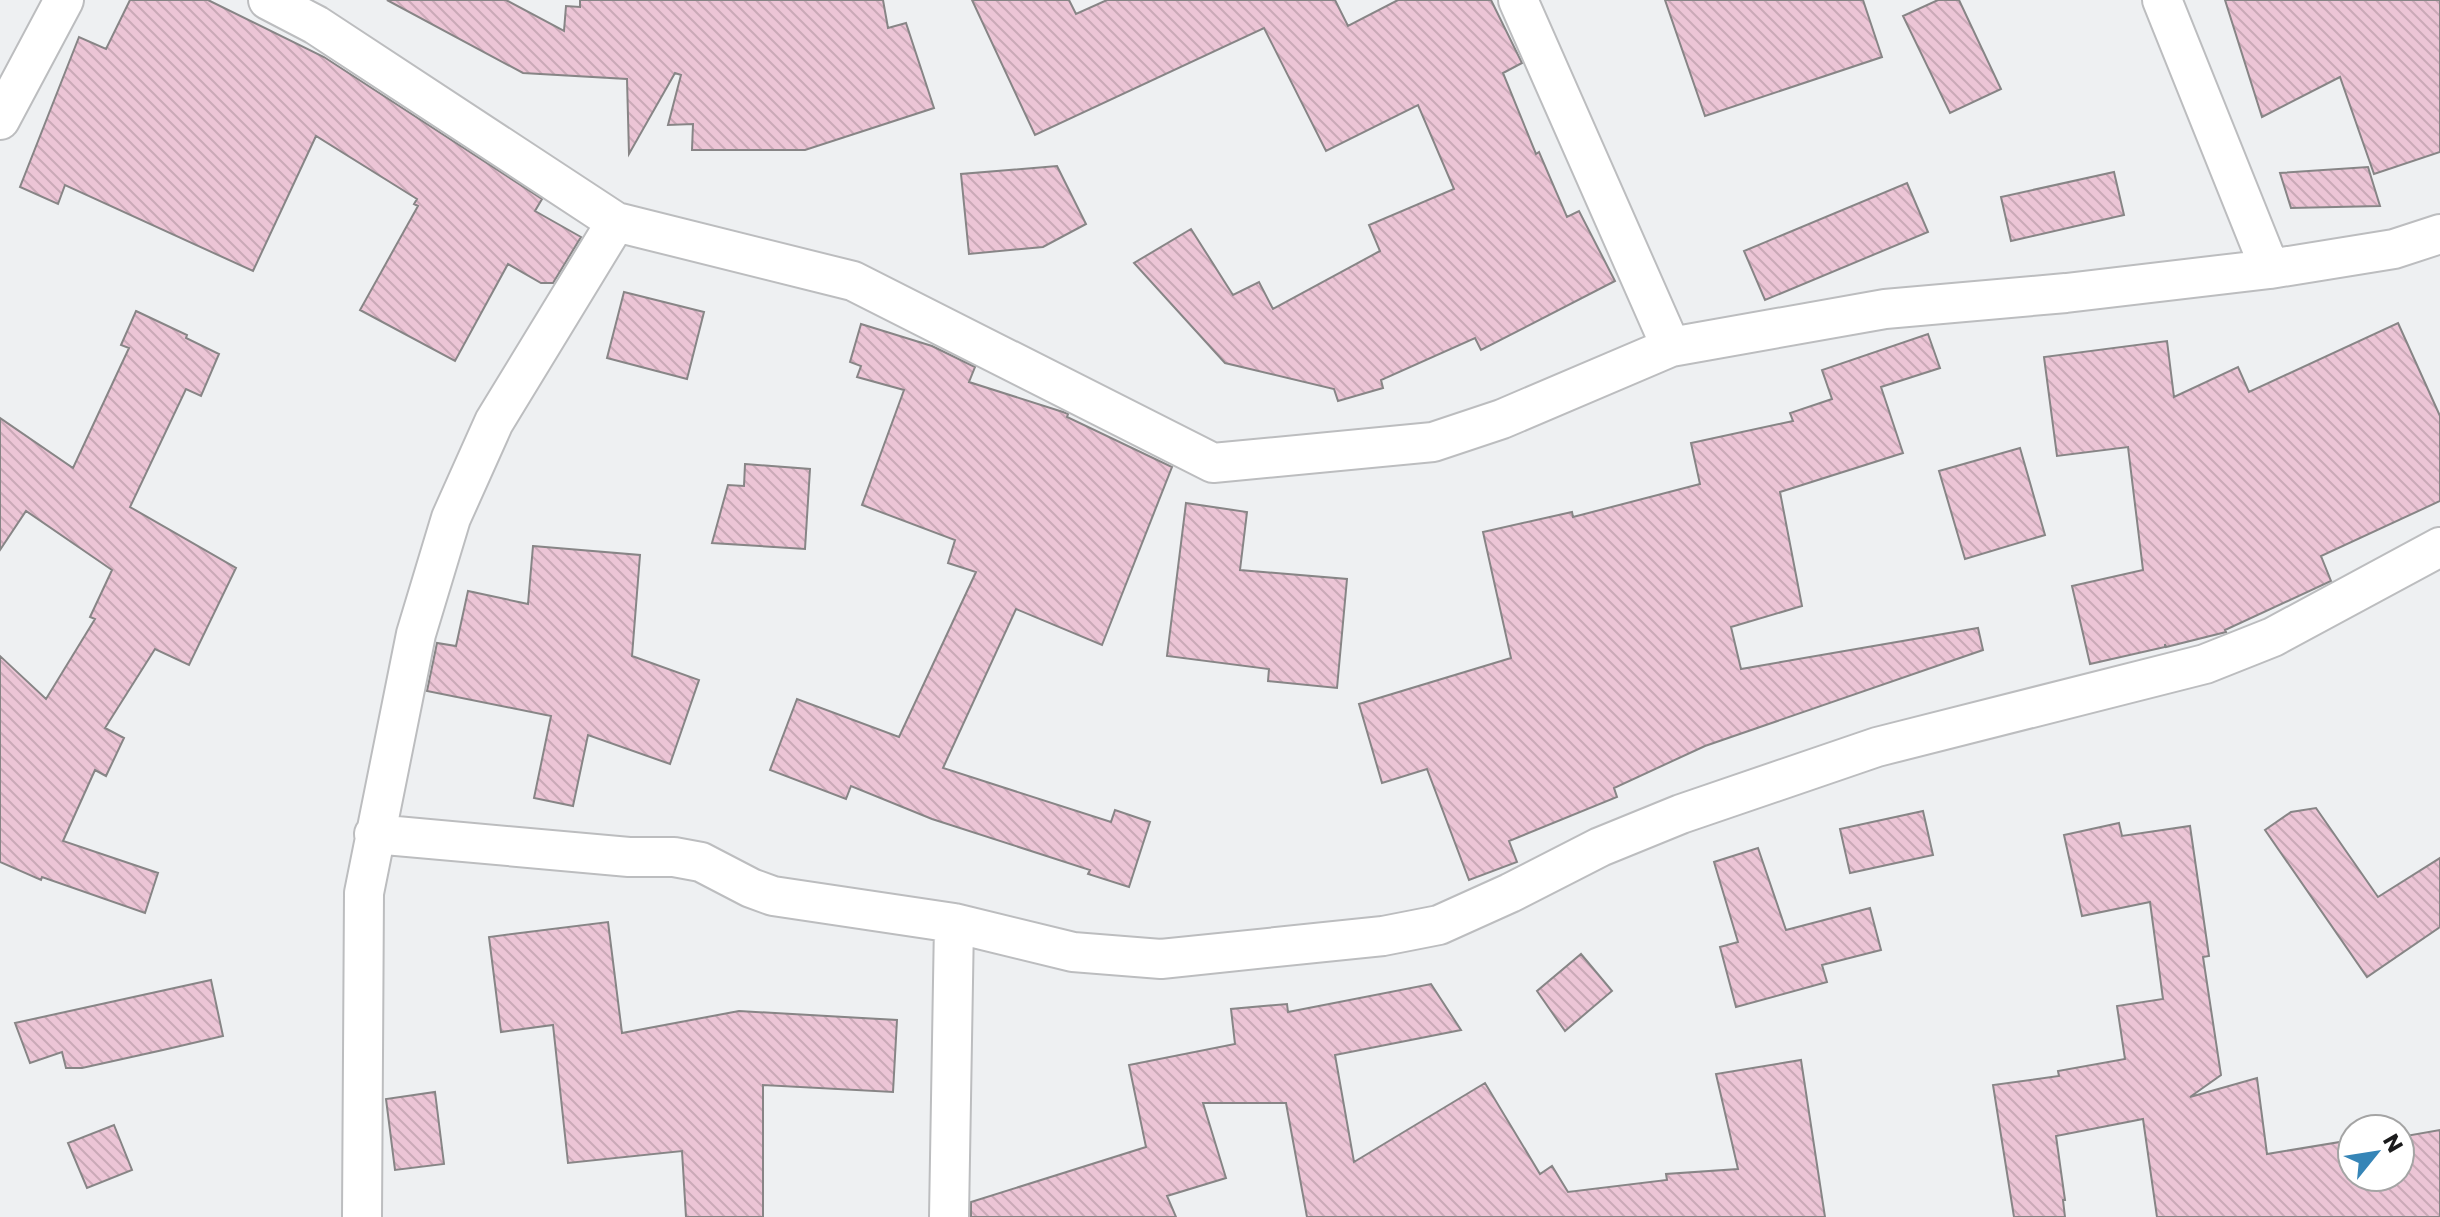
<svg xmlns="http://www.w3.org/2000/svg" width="2440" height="1217" font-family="Poppins,sans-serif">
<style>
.building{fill:url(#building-back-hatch);stroke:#878586;stroke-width:2}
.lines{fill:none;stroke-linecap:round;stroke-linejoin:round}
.minor-casing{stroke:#bcbdbf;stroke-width:42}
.minor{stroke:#fff;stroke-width:38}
</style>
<defs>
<pattern id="building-back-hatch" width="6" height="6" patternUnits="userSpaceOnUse" patternTransform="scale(2)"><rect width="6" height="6" fill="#ecc5d6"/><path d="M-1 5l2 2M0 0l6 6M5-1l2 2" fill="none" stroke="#caa9b7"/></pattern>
</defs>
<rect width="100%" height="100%" fill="#eef0f2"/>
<path class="building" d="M 130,0 L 208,0 L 324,57 L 542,199 L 535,211 L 581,237 L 553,283 L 541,283 L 508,264 L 455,361 L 360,310 L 418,206 L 414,204 L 417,199 L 316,136 L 253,271 L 65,185 L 58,204 L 20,187 L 79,37 L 106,49 Z
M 387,0 L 506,0 L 564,31 L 566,6 L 580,7 L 580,0 L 883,0 L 888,28 L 906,23 L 934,108 L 805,150 L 692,150 L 693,124 L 668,125 L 681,75 L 675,73 L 629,154 L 627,79 L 523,73 Z
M 972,0 L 1069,0 L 1076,14 L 1107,0 L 1335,0 L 1348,26 L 1398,0 L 1491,0 L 1522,63 L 1503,73 L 1536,154 L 1539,152 L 1567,217 L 1579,211 L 1615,281 L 1481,350 L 1475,338 L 1381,380 L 1383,388 L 1338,401 L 1334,389 L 1225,363 L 1134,263 L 1191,229 L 1233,295 L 1259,282 L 1273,309 L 1380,251 L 1369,225 L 1454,189 L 1418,105 L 1326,151 L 1264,28 L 1035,135 Z
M 1665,0 L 1863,0 L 1882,57 L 1705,116 Z
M 1938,0 L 1959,0 L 2001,89 L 1950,113 L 1903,16 Z
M 2225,0 L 2440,0 L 2440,152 L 2374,174 L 2340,77 L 2262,117 Z
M 1057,166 L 1086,224 L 1043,247 L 969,254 L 961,174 Z
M 2368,167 L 2380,206 L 2291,208 L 2280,173 Z
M 2114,172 L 2124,215 L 2011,241 L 2001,197 Z
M 1907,183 L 1928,232 L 1765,300 L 1744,251 Z
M 624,292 L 704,312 L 687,379 L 607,358 Z
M 136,311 L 187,335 L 186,338 L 219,354 L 201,396 L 186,389 L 130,507 L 236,568 L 189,665 L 155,649 L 105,728 L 124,738 L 106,776 L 95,770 L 63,841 L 158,873 L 145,913 L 42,877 L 41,880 L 0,862 L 0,656 L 46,699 L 95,619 L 90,617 L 112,570 L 26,511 L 0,550 L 0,418 L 73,468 L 129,348 L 121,345 Z
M 2398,323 L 2440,416 L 2440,501 L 2321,556 L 2331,581 L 2225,630 L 2226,632 L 2166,647 L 2165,644 L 2165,647 L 2090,664 L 2072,586 L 2143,570 L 2128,447 L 2057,456 L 2044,357 L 2167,341 L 2174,397 L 2238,367 L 2249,392 Z
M 861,324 L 932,346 L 975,367 L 969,382 L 1063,412 L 1068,414 L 1067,417 L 1172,467 L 1102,645 L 1016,609 L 943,768 L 1111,822 L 1115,810 L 1150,822 L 1129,887 L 1088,874 L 1090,870 L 932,819 L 851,786 L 846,799 L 770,770 L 797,699 L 899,737 L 976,572 L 948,563 L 955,540 L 862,505 L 904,390 L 857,377 L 861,366 L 850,362 Z
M 1928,334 L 1940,368 L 1881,387 L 1903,453 L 1780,492 L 1802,606 L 1731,627 L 1741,669 L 1978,628 L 1983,650 L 1705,746 L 1614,788 L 1617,797 L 1509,841 L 1517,862 L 1469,880 L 1427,769 L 1382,783 L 1359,704 L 1511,658 L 1483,532 L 1572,512 L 1573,517 L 1700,484 L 1691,443 L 1793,421 L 1790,413 L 1832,399 L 1822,370 Z
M 2020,448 L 2045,535 L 1965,559 L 1939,471 Z
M 745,464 L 810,469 L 805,549 L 712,543 L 728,485 L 744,486 Z
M 1186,503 L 1247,512 L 1240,570 L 1347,579 L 1337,688 L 1268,681 L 1269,669 L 1167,656 Z
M 533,546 L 640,555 L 632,656 L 699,680 L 670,764 L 588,735 L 573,806 L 534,798 L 551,716 L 427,691 L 437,643 L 456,646 L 468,591 L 528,604 Z
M 2316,808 L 2378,897 L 2440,858 L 2440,927 L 2367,977 L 2265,830 L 2291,812 Z
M 1923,811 L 1933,855 L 1850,873 L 1840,829 Z
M 2119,823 L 2122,836 L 2190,826 L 2209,956 L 2203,957 L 2221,1075 L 2190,1097 L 2257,1078 L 2267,1154 L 2352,1140 L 2352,1177 L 2400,1177 L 2400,1137 L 2440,1130 L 2440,1217 L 2157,1217 L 2143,1119 L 2056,1136 L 2065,1200 L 2063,1200 L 2065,1217 L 2014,1217 L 1993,1085 L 2059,1076 L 2058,1071 L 2125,1059 L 2117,1006 L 2163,999 L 2150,902 L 2082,916 L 2064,835 Z
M 1758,848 L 1786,930 L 1870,908 L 1881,950 L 1822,965 L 1827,982 L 1736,1007 L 1720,947 L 1738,942 L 1714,862 Z
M 608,922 L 622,1033 L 739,1011 L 897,1020 L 893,1092 L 763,1085 L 763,1217 L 686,1217 L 682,1151 L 568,1163 L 553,1025 L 501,1032 L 489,937 Z
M 1581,954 L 1612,991 L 1565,1031 L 1537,991 Z
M 211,980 L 223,1036 L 163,1050 L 82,1068 L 66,1068 L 62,1052 L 30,1063 L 15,1023 Z
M 1431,984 L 1461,1030 L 1335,1055 L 1354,1162 L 1485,1083 L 1540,1174 L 1552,1166 L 1568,1192 L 1667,1180 L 1666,1174 L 1738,1169 L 1716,1074 L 1801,1060 L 1825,1217 L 1307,1217 L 1286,1103 L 1203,1103 L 1226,1178 L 1167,1196 L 1176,1217 L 971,1217 L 971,1202 L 1146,1147 L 1129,1065 L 1235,1044 L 1231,1009 L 1287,1004 L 1288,1012 Z
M 435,1092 L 444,1164 L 395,1170 L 386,1099 Z
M 114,1125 L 132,1170 L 87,1188 L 68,1143 Z"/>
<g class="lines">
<defs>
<path id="minor" d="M 268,0 L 316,25 L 616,222 L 853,281 L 1213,463 L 1433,442 L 1502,419 L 1671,347 L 1885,309 L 2066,293 L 2270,269 L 2394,249 L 2440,234
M 1518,0 L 1671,347
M 2162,0 L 2270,269
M 0,120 L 64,0
M 374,834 L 629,857 L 674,857 L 701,862 L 751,888 L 773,896 L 954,923 L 1073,952 L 1161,959 L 1383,936 L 1439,925 L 1510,893 L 1600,847 L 1681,814 L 1877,747 L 2205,664 L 2273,637 L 2440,547
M 362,1217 L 364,893 L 416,634 L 451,518 L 494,422 L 616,222
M 949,1217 L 954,923"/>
</defs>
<use href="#minor" class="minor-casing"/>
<use href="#minor" class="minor"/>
</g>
<g transform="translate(2376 1153) rotate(60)"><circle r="38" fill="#ffffff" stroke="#a4a4a4" stroke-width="2"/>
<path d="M0-6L14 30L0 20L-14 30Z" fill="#3685b7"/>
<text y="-12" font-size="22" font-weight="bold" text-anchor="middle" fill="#1b1b1c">N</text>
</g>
</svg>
